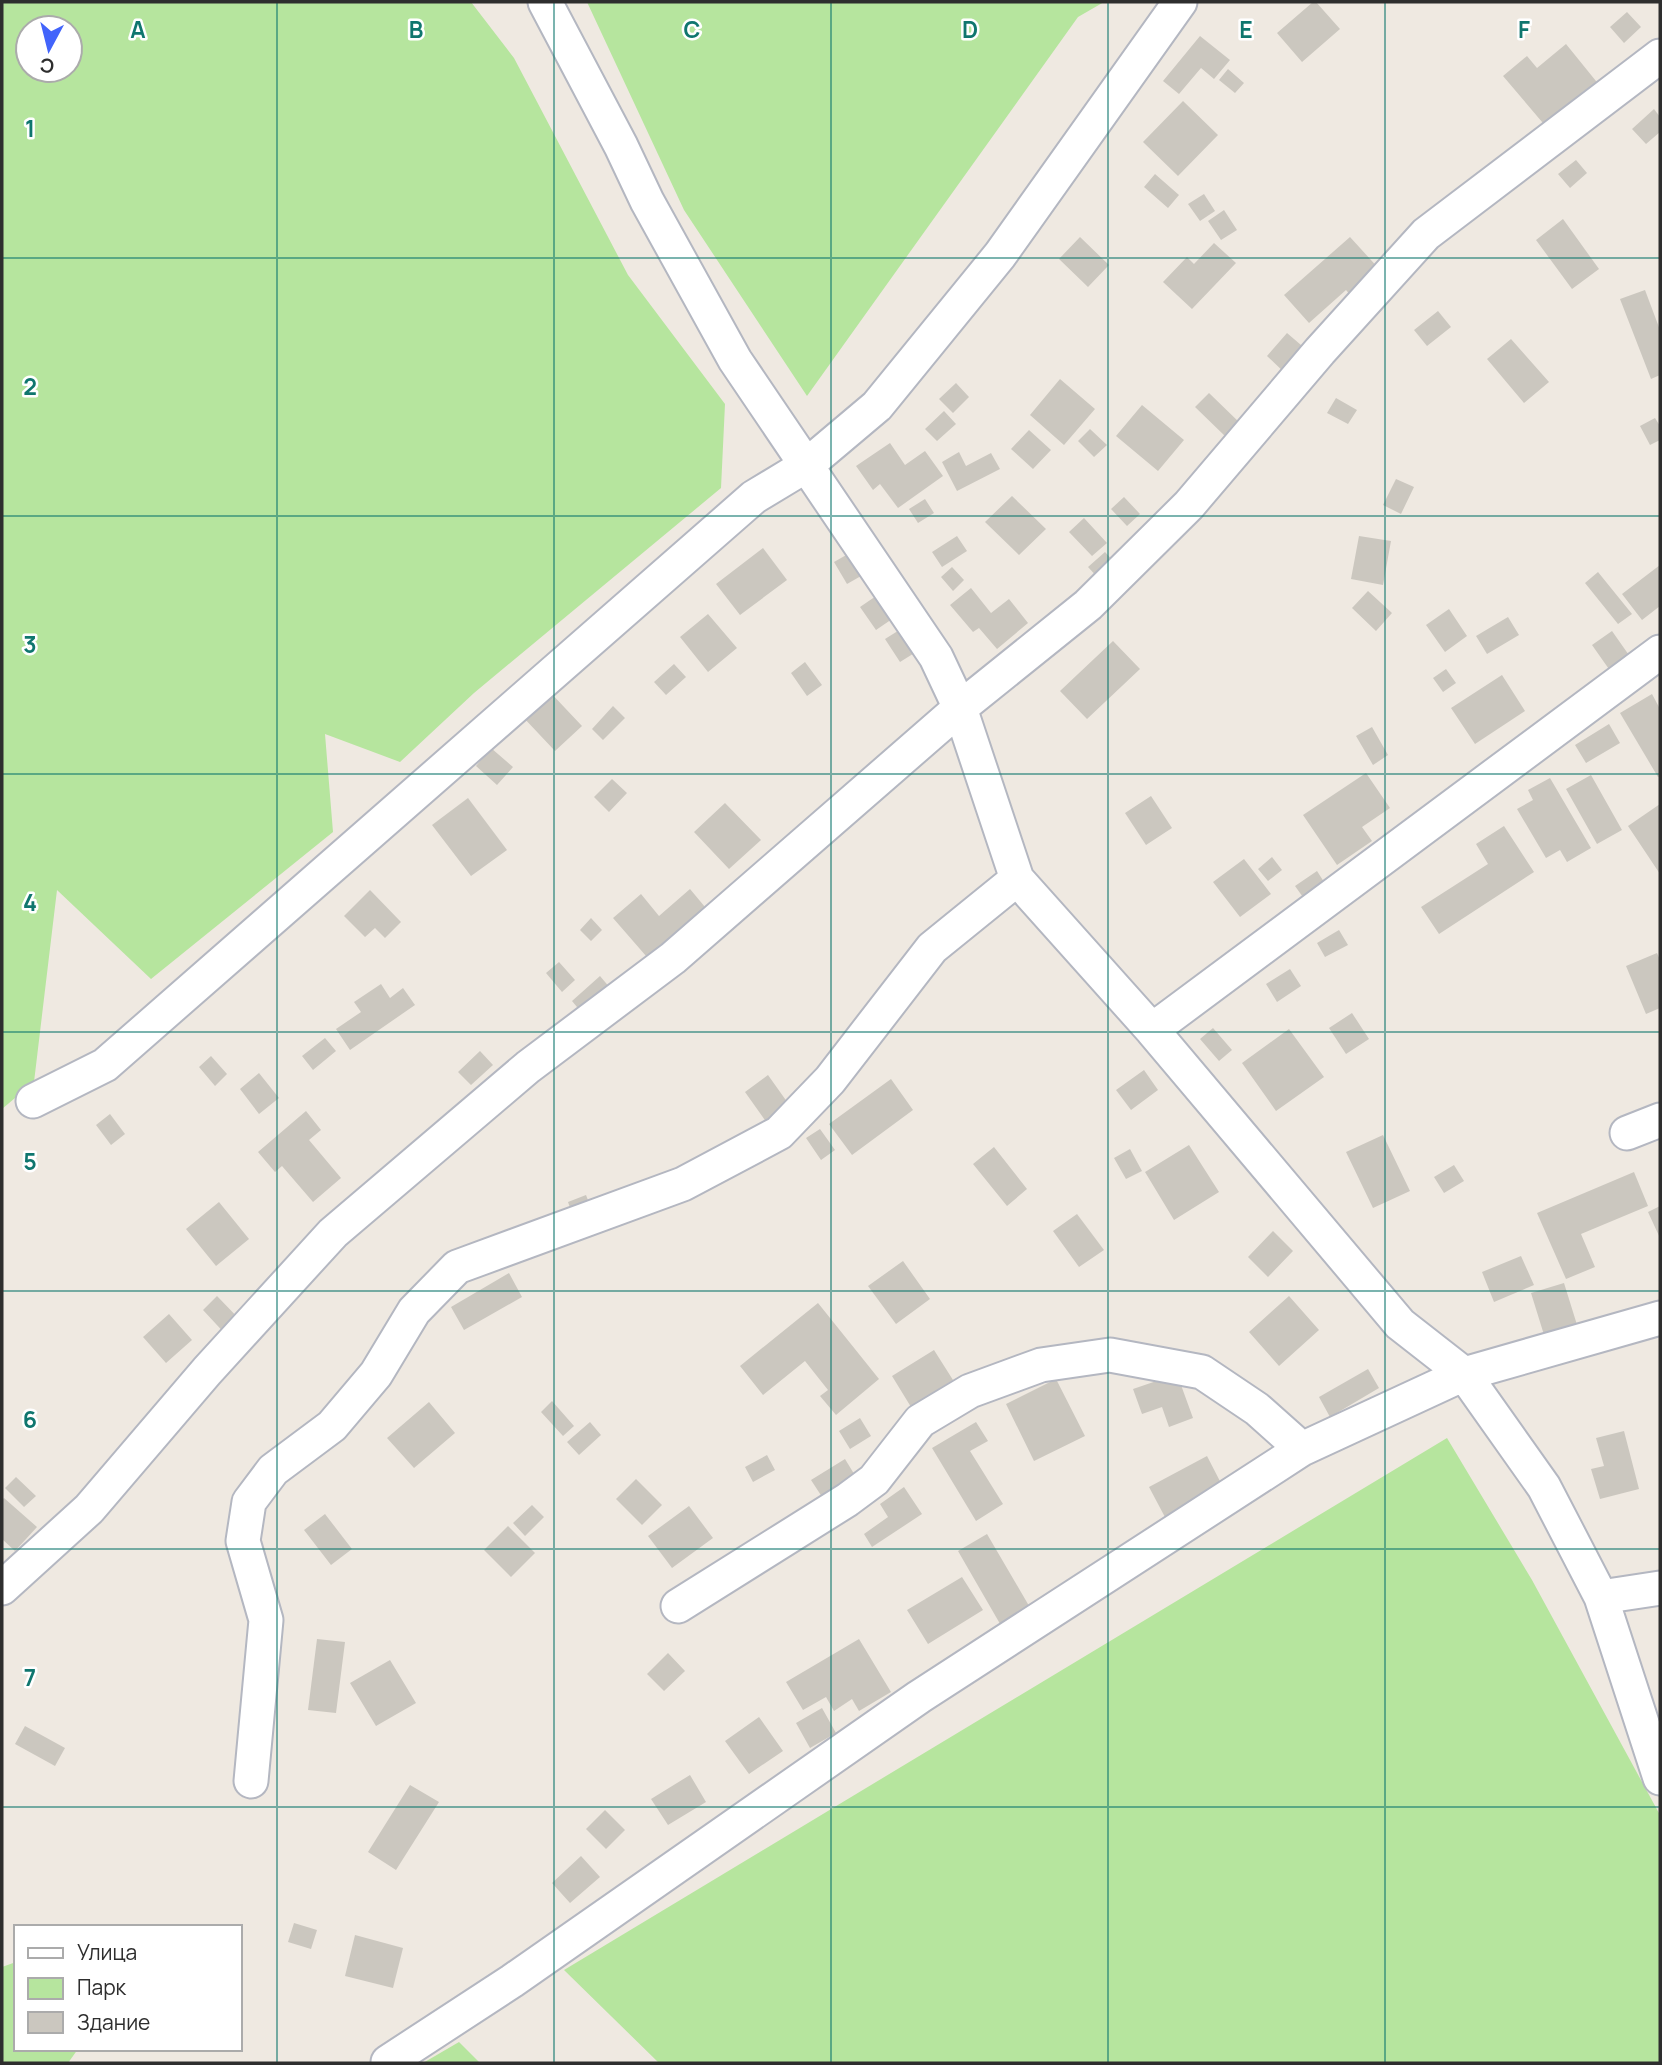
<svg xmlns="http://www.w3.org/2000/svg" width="1662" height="2065" font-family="Manrope,sans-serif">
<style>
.green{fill:#b6e59e;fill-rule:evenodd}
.building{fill:#cbc7bf}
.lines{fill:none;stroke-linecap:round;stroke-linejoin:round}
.street-casing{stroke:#b4b7c1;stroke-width:37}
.street{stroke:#fff;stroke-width:33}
.grid{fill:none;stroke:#0f766e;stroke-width:2;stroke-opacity:0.55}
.grid-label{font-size:23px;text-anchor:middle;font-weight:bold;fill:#0f766e;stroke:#fff;stroke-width:5;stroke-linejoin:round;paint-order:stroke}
</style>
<rect width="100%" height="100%" fill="#efe9e1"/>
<path class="green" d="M 2,2 L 471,2 L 514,58 L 628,275 L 725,404 L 721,488 L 474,693 L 400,762 L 325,734 L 333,832 L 151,979 L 57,890 L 34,1082 L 2,1109 ZM 28,28 L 70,28 L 70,70 L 28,70 Z
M 587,2 L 1104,2 L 1078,17 L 807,396 L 684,210 Z
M 1447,1438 L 1532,1580 L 1660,1815 L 1660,2063 L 659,2063 L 564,1970 Z
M 16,1962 L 16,2049 L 78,2049 L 68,2063 L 2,2063 L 2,1967 Z
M 459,2042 L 480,2063 L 423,2063 Z"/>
<path class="building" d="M 1313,2 L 1316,2 L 1340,29 L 1302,62 L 1277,33 Z
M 1627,12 L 1641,27 L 1624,43 L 1610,27 Z
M 1200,36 L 1230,60 L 1214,79 L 1201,68 L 1179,94 L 1163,81 Z
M 1566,44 L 1600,86 L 1548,129 L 1503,76 L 1527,56 L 1537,68 Z
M 1228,69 L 1244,83 L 1235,93 L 1219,80 Z
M 1183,101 L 1218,135 L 1178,176 L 1143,142 Z
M 1654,109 L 1660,117 L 1660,132 L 1646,144 L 1632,129 Z
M 1576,160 L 1587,173 L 1570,188 L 1558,174 Z
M 1155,174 L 1179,195 L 1168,208 L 1144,187 Z
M 1204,194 L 1215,211 L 1200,221 L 1188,204 Z
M 1224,210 L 1237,230 L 1221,240 L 1208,221 Z
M 1563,219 L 1599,269 L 1572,289 L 1536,240 Z
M 1080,237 L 1109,265 L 1088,287 L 1059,259 Z
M 1350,237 L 1381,271 L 1352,297 L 1346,290 L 1309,323 L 1284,295 Z
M 1214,243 L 1236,263 L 1192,309 L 1163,282 L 1187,257 L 1194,264 Z
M 1645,290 L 1660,330 L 1660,375 L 1651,379 L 1620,299 Z
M 1438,311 L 1451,327 L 1427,346 L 1414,330 Z
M 1287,333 L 1308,351 L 1287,375 L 1267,356 Z
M 1511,339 L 1549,382 L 1524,403 L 1487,359 Z
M 1060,379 L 1095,409 L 1064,445 L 1030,415 Z
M 956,383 L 969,397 L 953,413 L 939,399 Z
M 1209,393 L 1241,424 L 1227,438 L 1195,407 Z
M 1336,398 L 1357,410 L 1348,424 L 1327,413 Z
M 1142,405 L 1184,440 L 1158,471 L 1116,436 Z
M 944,411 L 956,424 L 937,441 L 925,429 Z
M 1655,418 L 1660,426 L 1660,440 L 1650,445 L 1640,426 Z
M 1090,429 L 1107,445 L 1094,457 L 1078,441 Z
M 1029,430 L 1051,450 L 1033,469 L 1011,449 Z
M 890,443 L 905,465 L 925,451 L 943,476 L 898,508 L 880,484 L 873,490 L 856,466 Z
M 959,452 L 966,466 L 991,453 L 1000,469 L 957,491 L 942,462 Z
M 1396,479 L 1414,487 L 1401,514 L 1383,505 Z
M 1012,496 L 1046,529 L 1019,555 L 985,522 Z
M 1124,497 L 1140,514 L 1127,526 L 1111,509 Z
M 925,499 L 934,513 L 918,523 L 909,509 Z
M 1084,518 L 1107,543 L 1092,556 L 1069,532 Z
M 957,536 L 967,551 L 942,567 L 932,552 Z
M 1359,536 L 1391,541 L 1383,585 L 1351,579 Z
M 763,548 L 787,580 L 740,615 L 716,584 Z
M 1105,552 L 1116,564 L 1100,580 L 1088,567 Z
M 848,554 L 861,576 L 847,584 L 834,562 Z
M 1660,565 L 1660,606 L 1642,620 L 1622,594 Z
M 952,567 L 964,580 L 953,591 L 941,577 Z
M 1598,572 L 1632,614 L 1618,624 L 1585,583 Z
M 971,588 L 991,613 L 1009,599 L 1028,623 L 997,649 L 979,628 L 973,632 L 950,605 Z
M 1368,591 L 1392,613 L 1376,631 L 1352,608 Z
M 879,594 L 895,617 L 876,630 L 860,607 Z
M 1449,609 L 1467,636 L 1445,652 L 1426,625 Z
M 708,614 L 737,648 L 708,672 L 680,637 Z
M 1508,617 L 1519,635 L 1487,654 L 1476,636 Z
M 901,629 L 916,652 L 900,662 L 885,639 Z
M 1612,631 L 1631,658 L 1611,672 L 1592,645 Z
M 1113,641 L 1140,669 L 1087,719 L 1060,691 Z
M 805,662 L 822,685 L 807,696 L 791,673 Z
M 674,664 L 686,677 L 666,695 L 654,682 Z
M 1446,669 L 1456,683 L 1443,692 L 1433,678 Z
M 1502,675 L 1525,711 L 1475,744 L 1451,708 Z
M 548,690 L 582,726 L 555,751 L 522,716 Z
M 1652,694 L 1660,709 L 1660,776 L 1658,777 L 1620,713 Z
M 613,706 L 625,718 L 603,740 L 592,729 Z
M 1609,724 L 1620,743 L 1586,763 L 1575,745 Z
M 1372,727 L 1388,755 L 1373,765 L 1356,736 Z
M 491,748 L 513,767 L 497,785 L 476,766 Z
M 1366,773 L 1390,808 L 1362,827 L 1372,841 L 1337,865 L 1303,815 Z
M 1591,775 L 1622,830 L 1597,844 L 1566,789 Z
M 1550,778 L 1591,848 L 1567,862 L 1560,850 L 1546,858 L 1517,809 L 1533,800 L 1528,790 Z
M 612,779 L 627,793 L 609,812 L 594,797 Z
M 1151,796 L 1172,828 L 1146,845 L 1125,813 Z
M 468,798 L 507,850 L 471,876 L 432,825 Z
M 725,803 L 761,840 L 729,869 L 694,832 Z
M 1660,804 L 1660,874 L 1628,826 Z
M 1504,826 L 1534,872 L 1439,934 L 1421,907 L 1488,864 L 1476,844 Z
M 1272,857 L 1282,870 L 1268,881 L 1258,869 Z
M 1244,859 L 1271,894 L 1240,917 L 1213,882 Z
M 1317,871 L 1326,885 L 1305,900 L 1295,886 Z
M 690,889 L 715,919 L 653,964 L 613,918 L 641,894 L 659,916 Z
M 370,890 L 401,922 L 385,938 L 375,928 L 365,937 L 344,916 Z
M 591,918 L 602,930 L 591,941 L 580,930 Z
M 1339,930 L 1348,945 L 1325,957 L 1317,943 Z
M 1657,953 L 1660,960 L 1660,1008 L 1646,1014 L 1626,966 Z
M 559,962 L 575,980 L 562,992 L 546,973 Z
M 1290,969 L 1301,986 L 1277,1002 L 1266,984 Z
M 600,976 L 616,995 L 587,1019 L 572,1001 Z
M 381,984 L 390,998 L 403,988 L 415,1005 L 350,1050 L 336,1029 L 361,1012 L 354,1002 Z
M 1352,1013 L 1369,1039 L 1346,1054 L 1329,1028 Z
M 1213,1028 L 1232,1050 L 1219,1061 L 1200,1039 Z
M 1289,1029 L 1324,1077 L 1276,1111 L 1242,1063 Z
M 325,1038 L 336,1051 L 313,1070 L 302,1056 Z
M 480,1051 L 493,1065 L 471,1085 L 458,1072 Z
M 211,1056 L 227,1074 L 215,1086 L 199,1067 Z
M 1144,1070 L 1158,1090 L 1131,1110 L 1116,1090 Z
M 259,1073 L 279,1098 L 259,1114 L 240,1089 Z
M 768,1075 L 795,1113 L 772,1130 L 745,1092 Z
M 891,1079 L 913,1110 L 852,1155 L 829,1124 Z
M 306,1111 L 321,1130 L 309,1140 L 341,1178 L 313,1202 L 282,1166 L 275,1172 L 258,1152 Z
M 110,1114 L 125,1134 L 111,1145 L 96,1125 Z
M 820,1129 L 835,1150 L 821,1160 L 806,1138 Z
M 1383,1135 L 1410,1191 L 1373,1208 L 1346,1152 Z
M 1189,1145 L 1219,1192 L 1174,1220 L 1145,1172 Z
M 994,1147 L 1027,1189 L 1007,1206 L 973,1164 Z
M 1130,1149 L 1142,1171 L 1126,1179 L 1114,1158 Z
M 1454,1165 L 1464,1181 L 1444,1193 L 1434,1177 Z
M 1634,1172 L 1648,1206 L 1581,1234 L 1595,1267 L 1566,1279 L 1537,1213 Z
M 586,1195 L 591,1208 L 573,1216 L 568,1202 Z
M 219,1202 L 249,1239 L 216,1266 L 186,1229 Z
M 1660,1206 L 1660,1238 L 1648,1212 Z
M 1077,1214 L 1104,1250 L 1079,1267 L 1053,1231 Z
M 1273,1231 L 1293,1251 L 1268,1277 L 1248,1257 Z
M 1521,1256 L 1534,1285 L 1494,1302 L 1482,1272 Z
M 903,1261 L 930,1299 L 896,1324 L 868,1286 Z
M 509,1273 L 522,1297 L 464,1330 L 451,1307 Z
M 1564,1283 L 1578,1328 L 1545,1338 L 1531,1293 Z
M 217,1296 L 244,1324 L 229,1338 L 203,1310 Z
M 1289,1296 L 1319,1330 L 1279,1366 L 1249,1332 Z
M 818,1303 L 879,1379 L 836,1415 L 820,1396 L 828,1390 L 805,1361 L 763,1395 L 740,1366 Z
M 169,1314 L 192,1340 L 166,1363 L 143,1337 Z
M 934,1350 L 953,1380 L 911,1407 L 892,1376 Z
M 1368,1369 L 1379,1388 L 1330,1417 L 1319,1397 Z
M 1177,1374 L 1193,1418 L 1169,1427 L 1162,1407 L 1142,1414 L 1133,1389 Z
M 1056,1379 L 1085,1436 L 1034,1461 L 1006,1404 Z
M 552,1401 L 574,1426 L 563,1436 L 541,1412 Z
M 429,1402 L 455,1433 L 414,1468 L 387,1438 Z
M 860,1418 L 871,1436 L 850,1449 L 839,1431 Z
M 590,1422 L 601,1435 L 579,1455 L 567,1442 Z
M 976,1422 L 988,1441 L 970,1451 L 1003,1504 L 976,1521 L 932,1448 Z
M 1624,1431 L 1639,1489 L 1600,1499 L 1591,1469 L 1604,1466 L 1596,1438 Z
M 767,1455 L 775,1470 L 753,1482 L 745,1467 Z
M 1207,1456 L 1224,1489 L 1166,1519 L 1149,1487 Z
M 845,1459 L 859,1482 L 826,1503 L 811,1480 Z
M 16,1477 L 36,1496 L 24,1507 L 5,1488 Z
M 636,1479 L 662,1505 L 642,1525 L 616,1499 Z
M 904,1487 L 922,1514 L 872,1547 L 864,1534 L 888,1517 L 880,1504 Z
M 4,1498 L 37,1527 L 15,1551 L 2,1539 L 2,1500 Z
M 532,1505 L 544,1517 L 525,1536 L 513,1523 Z
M 689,1506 L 713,1538 L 672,1568 L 648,1536 Z
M 325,1514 L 352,1549 L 331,1565 L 304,1530 Z
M 508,1526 L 535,1553 L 511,1577 L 484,1550 Z
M 987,1534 L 1032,1611 L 1003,1629 L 958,1551 Z
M 962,1577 L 983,1610 L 928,1644 L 907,1610 Z
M 317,1639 L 345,1642 L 336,1713 L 308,1710 Z
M 859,1639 L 891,1692 L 859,1711 L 852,1699 L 834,1711 L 826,1697 L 803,1710 L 786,1682 Z
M 668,1653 L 685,1671 L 664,1691 L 647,1674 Z
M 390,1660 L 416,1703 L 376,1726 L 350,1683 Z
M 822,1708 L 836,1733 L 810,1748 L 796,1723 Z
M 759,1717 L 783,1751 L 749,1774 L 725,1741 Z
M 25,1726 L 65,1748 L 55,1766 L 15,1744 Z
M 690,1775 L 706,1802 L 668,1825 L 651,1799 Z
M 410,1785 L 439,1802 L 396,1870 L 368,1852 Z
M 605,1810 L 625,1830 L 606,1849 L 586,1829 Z
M 581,1856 L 600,1877 L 570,1903 L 552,1883 Z
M 294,1923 L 317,1930 L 311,1949 L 288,1942 Z
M 355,1935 L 403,1948 L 393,1988 L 345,1976 Z"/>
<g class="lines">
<defs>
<path id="street" d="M 545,2 L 621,146 L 647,201 L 735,360 L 936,657 L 960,708 L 1017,879 L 1152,1030 L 1400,1324 L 1464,1374 L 1544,1487 L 1601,1597 L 1660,1778
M 1152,1030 L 1660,652
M 33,1101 L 105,1065 L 754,497 L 807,465 L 877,406 L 1000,255 L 1180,2
M 1627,1133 L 1660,1120
M 2,1588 L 89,1509 L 207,1371 L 333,1233 L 528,1067 L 673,958 L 960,708 L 1088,605 L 1189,505 L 1320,351 L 1426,234 L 1660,56
M 1601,1597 L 1660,1588
M 678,1606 L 847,1500 L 874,1480 L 920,1421 L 970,1391 L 1041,1365 L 1110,1355 L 1202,1372 L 1257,1409 L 1302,1449
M 251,1781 L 266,1620 L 243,1541 L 249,1502 L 273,1470 L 332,1426 L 376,1374 L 414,1311 L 457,1267 L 683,1184 L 779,1133 L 830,1080 L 932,948 L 1017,879
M 388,2062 L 512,1981 L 919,1697 L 1302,1449 L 1464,1374 L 1660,1318"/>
</defs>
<use href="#street" class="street-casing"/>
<use href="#street" class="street"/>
</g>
<path class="grid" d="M 277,2 L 277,2063M 554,2 L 554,2063M 831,2 L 831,2063M 1108,2 L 1108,2063M 1385,2 L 1385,2063M 2,258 L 1660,258M 2,516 L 1660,516M 2,774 L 1660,774M 2,1032 L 1660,1032M 2,1291 L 1660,1291M 2,1549 L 1660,1549M 2,1807 L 1660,1807"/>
<g class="grid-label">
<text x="138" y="38">A</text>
<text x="416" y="38">B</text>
<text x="692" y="38">C</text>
<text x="970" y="38">D</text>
<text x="1246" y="38">E</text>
<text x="1524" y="38">F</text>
<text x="30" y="137">1</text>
<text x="30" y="395">2</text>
<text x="30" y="653">3</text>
<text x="30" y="911">4</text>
<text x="30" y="1170">5</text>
<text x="30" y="1428">6</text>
<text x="30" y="1686">7</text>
</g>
<rect width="1662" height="2065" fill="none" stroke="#2e2e2e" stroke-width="7"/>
<rect x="14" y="1925" width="228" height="126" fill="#ffffff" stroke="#ababab" stroke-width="2"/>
<rect x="28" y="1948" width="35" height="10" fill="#ffffff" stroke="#ababab" stroke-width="2"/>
<text x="77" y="1960" font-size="21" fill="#2e2e2e">Улица</text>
<rect x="28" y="1978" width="35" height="21" fill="#b6e59e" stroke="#ababab" stroke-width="2"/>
<text x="77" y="1995" font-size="21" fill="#2e2e2e">Парк</text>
<rect x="28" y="2012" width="35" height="21" fill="#cbc7bf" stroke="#ababab" stroke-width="2"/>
<text x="77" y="2030" font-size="21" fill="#2e2e2e">Здание</text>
<g transform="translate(49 49) rotate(187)"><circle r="33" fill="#ffffff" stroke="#ababab" stroke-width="2"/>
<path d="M0-5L12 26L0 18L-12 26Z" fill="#4264fb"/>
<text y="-10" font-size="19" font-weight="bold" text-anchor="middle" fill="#2e2e2e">С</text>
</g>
</svg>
